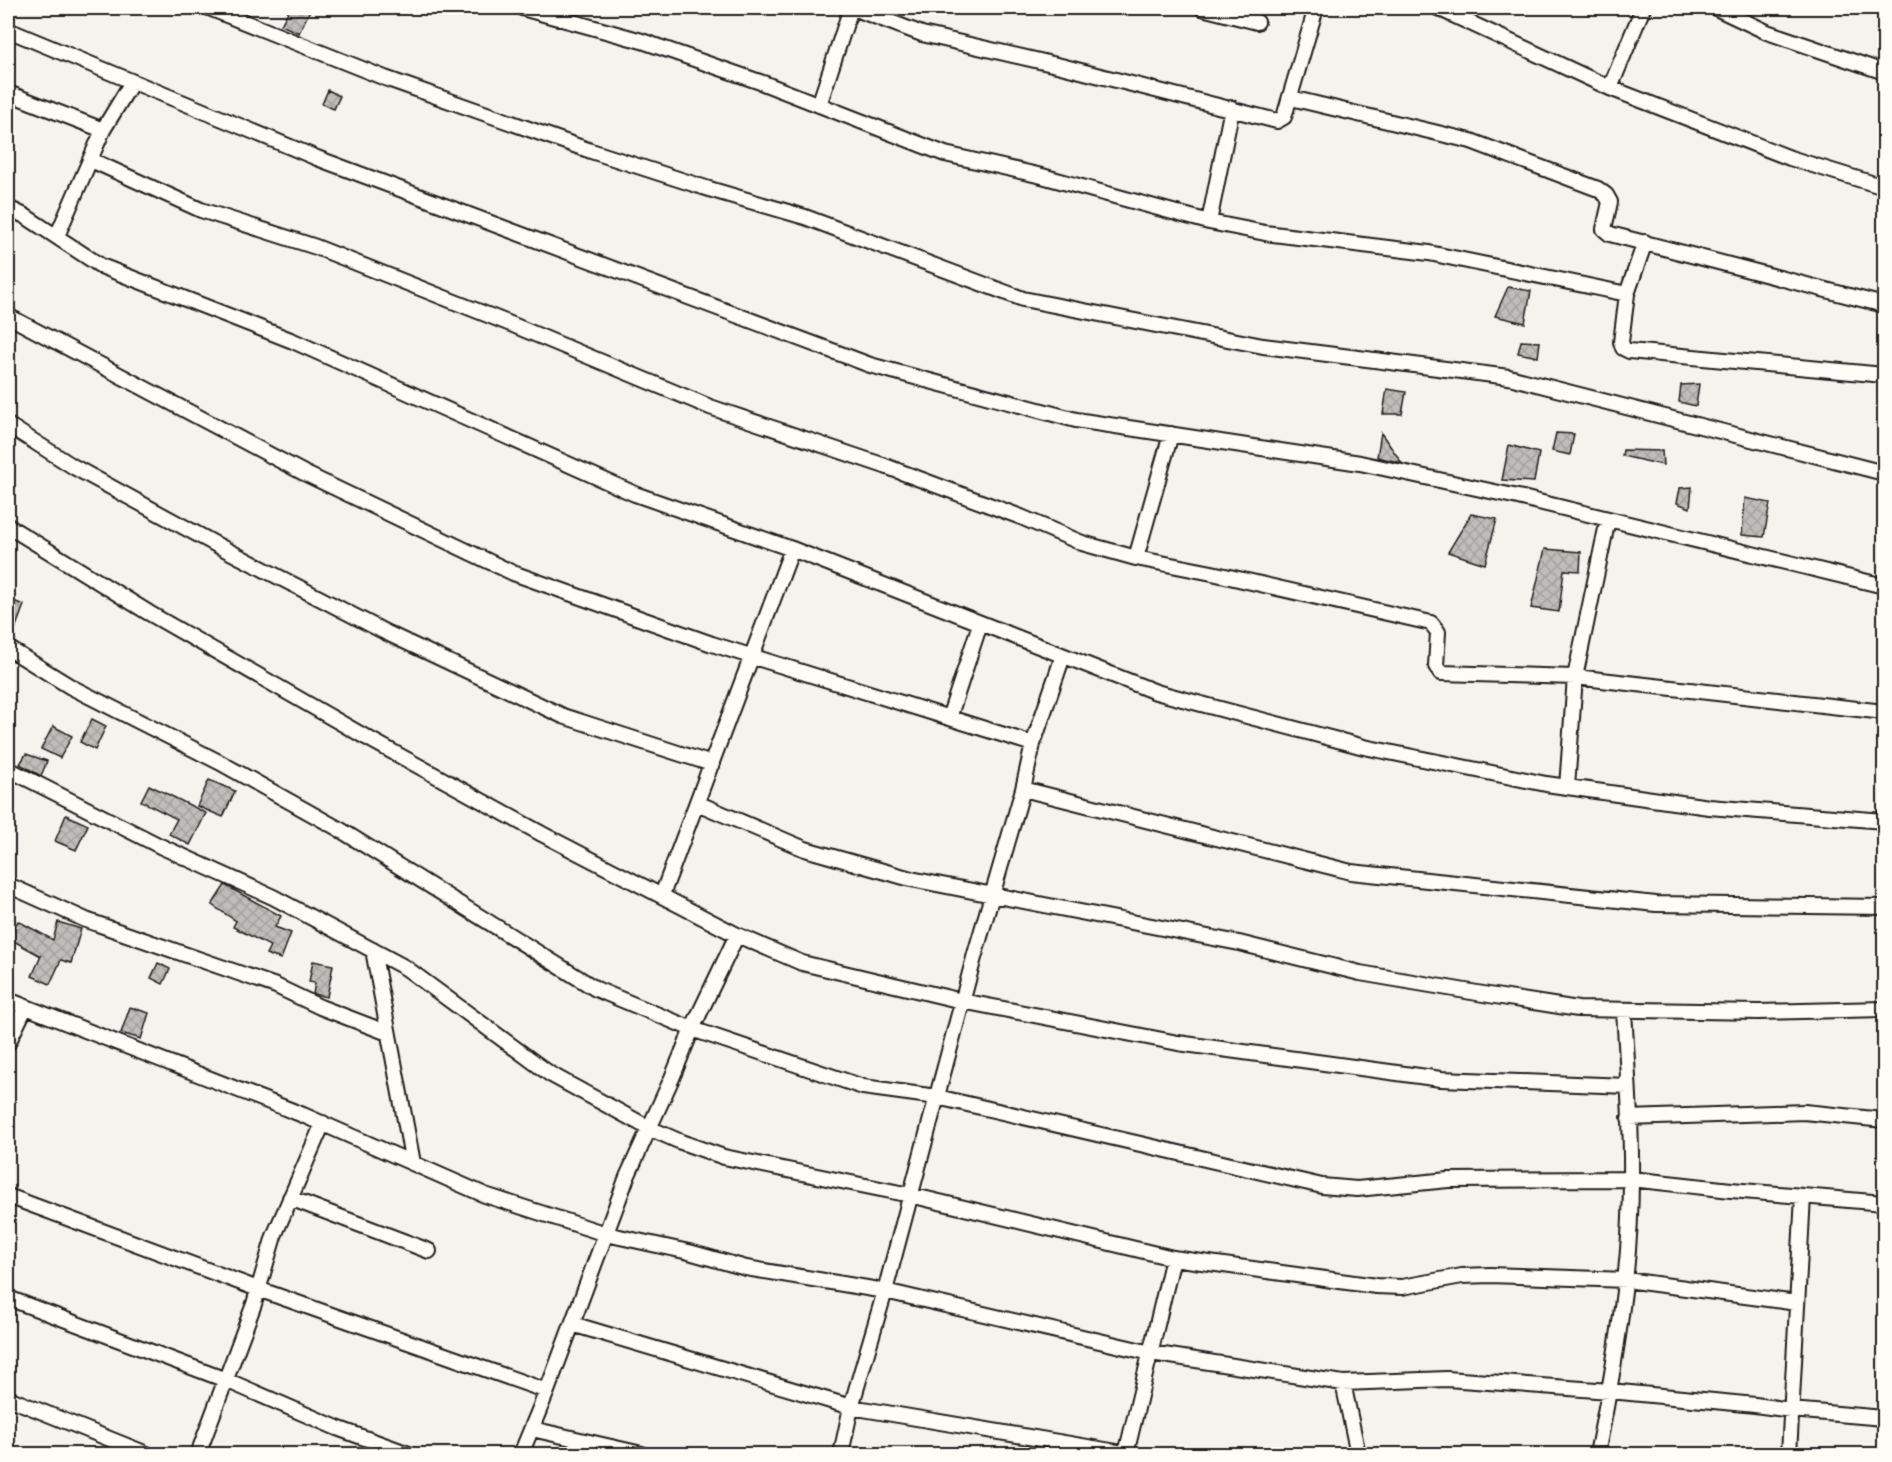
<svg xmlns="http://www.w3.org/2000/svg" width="1892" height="1462" font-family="'Balsamiq Sans',sans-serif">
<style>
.building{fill:url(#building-cross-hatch);stroke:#1c1c1c;stroke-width:1.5}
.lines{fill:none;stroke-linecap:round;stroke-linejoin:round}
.street-casing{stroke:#1c1c1c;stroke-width:18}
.street{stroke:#fdfcf7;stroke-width:14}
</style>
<defs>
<pattern id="building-cross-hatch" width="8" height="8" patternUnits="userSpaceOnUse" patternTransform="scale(1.5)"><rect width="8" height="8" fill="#bebdba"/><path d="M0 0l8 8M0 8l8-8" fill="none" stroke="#a3a29f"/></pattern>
</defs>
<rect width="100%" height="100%" fill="#f4f3ee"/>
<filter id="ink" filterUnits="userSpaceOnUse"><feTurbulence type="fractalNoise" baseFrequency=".0167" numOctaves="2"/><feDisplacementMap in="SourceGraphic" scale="12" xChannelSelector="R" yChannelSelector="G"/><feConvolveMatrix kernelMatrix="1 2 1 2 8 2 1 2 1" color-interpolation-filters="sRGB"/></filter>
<g filter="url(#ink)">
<path class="building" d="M 290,8 L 311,8 L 299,33 L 281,25 Z
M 328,90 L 340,96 L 334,109 L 322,104 Z
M 1508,287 L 1531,291 L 1525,323 L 1495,316 Z
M 1521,341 L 1540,342 L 1538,357 L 1518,353 Z
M 1699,384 L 1696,406 L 1679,402 L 1681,385 Z
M 1387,389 L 1406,392 L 1402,414 L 1383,414 Z
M 1381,433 L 1402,463 L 1377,457 Z
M 1556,433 L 1574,434 L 1570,455 L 1552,451 Z
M 1509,445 L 1539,453 L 1534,482 L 1502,480 Z
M 1623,450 L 1662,451 L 1663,465 L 1622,456 Z
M 1692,487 L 1690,508 L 1677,503 L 1680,488 Z
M 1745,498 L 1770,503 L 1764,537 L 1742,535 Z
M 1471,514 L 1497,519 L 1485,564 L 1448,552 Z
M 1545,549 L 1581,552 L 1580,571 L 1564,570 L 1559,612 L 1531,608 Z
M 8,599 L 24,605 L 11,640 L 8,639 Z
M 92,719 L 106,726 L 95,750 L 80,742 Z
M 53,726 L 72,736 L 60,758 L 41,749 Z
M 26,754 L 47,761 L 41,776 L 20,764 Z
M 209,780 L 235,791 L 223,817 L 197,806 Z
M 149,785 L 206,813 L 190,845 L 169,834 L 177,819 L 141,801 Z
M 66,815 L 88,825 L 76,850 L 55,841 Z
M 225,885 L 281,916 L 275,927 L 291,933 L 281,959 L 266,954 L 270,946 L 233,927 L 236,921 L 212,905 Z
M 18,921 L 53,940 L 58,922 L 81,929 L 71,963 L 61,960 L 50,984 L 32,976 L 41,956 L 8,938 Z
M 313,961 L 333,965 L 327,997 L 313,994 L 315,983 L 309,982 Z
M 158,963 L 170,969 L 163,984 L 151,978 Z
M 130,1007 L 149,1013 L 141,1039 L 121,1033 Z"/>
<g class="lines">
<defs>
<path id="street" d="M 209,8 L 385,78 L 591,151 L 709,189 L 805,217 L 1023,299 L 1263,346 L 1509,377 L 1884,473
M 522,8 L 642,41 L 763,83 L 945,154 L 1042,176 L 1209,222 L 1265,233 L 1429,253 L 1627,294 L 1645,242
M 853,8 L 922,34 L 1061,66 L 1277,121 L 1284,117 L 1316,8
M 1202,8 L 1257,22
M 1438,8 L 1610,88 L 1790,158 L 1884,187
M 1716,8 L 1767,32 L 1884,72
M 8,30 L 317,158 L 870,365 L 1076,420 L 1360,463 L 1518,497 L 1884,586
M 1610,88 L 1643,8
M 8,93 L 103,130
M 1291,98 L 1471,141 L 1598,189 L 1606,195 L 1610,202 L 1604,229 L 1610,234 L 1884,305
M 819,105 L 851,8
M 91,160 L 201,210 L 316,247 L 513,325 L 710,407 L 885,466 L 1021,517 L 1082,543 L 1136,558 L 1212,573 L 1431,623 L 1438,632 L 1436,666 L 1441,673 L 1575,677 L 1884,712
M 8,208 L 25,216 L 101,266 L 293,341 L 635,494 L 792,549 L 1156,692 L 1364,747 L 1546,784 L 1709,807 L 1884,821
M 1209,222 L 1232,108
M 57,236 L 103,130 L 132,82
M 1627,294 L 1621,342 L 1623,348 L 1629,351 L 1884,375
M 8,316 L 304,473 L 513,573 L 712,644 L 1033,744
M 8,425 L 74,467 L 217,545 L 387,633 L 563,716 L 712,764
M 8,526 L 149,613 L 362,735 L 542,834 L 737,935 L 802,963 L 962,1001 L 1178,1043 L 1441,1079 L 1628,1086
M 1136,558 L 1171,434
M 8,648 L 71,687 L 219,762 L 339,829 L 596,989 L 692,1029 L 863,1087 L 937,1097 L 1322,1186 L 1357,1189 L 1448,1180 L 1631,1179 L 1731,1190 L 1884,1203
M 949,718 L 980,624
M 8,769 L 160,846 L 273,897 L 406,968 L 550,1074 L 649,1128 L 681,1142 L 724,1157 L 910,1195 L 1173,1258 L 1376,1286 L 1402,1287 L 1462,1276 L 1490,1275 L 1626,1280 L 1797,1303
M 1567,787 L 1575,677 L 1608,519
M 1023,789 L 1351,872 L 1656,904 L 1884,907
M 697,803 L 805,849 L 911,879 L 1239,943 L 1360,973 L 1489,995 L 1578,1009 L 1759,1012 L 1884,1009
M 8,885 L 86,920 L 276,986 L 320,1007 L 388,1033
M 662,895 L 792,549
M 373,950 L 413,1163
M 8,1000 L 303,1115 L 485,1195 L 606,1234 L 689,1252 L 746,1268 L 885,1291 L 1151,1353 L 1343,1383 L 1447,1379 L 1610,1391 L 1755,1405 L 1791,1410 L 1884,1418
M 8,1043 L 25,1008
M 1629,1118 L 1804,1112 L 1884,1120
M 8,1196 L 258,1289 L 547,1391
M 290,1198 L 429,1251
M 8,1298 L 226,1380 L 337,1428 L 409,1454
M 572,1324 L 851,1407 L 1129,1454
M 1343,1383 L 1358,1454
M 8,1398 L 147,1454
M 532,1429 L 642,1454
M 198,1454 L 254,1304 L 274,1236 L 323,1123
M 521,1454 L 547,1391 L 627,1177 L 672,1078 L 692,1029 L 737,935
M 841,1454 L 851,1407 L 885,1291 L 975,954 L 1023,789 L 1033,744 L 1063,656
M 1126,1454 L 1173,1258
M 1597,1454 C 1615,1364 1631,1271 1631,1178 C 1632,1122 1627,1066 1624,1010
M 1789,1454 L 1803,1196"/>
</defs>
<use href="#street" class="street-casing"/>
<use href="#street" class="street"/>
</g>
</g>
<rect width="1892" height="1462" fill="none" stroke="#fdfcf7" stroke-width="30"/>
<rect x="15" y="15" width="1862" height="1432" fill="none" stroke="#1c1c1c" stroke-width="2" filter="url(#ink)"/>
</svg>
